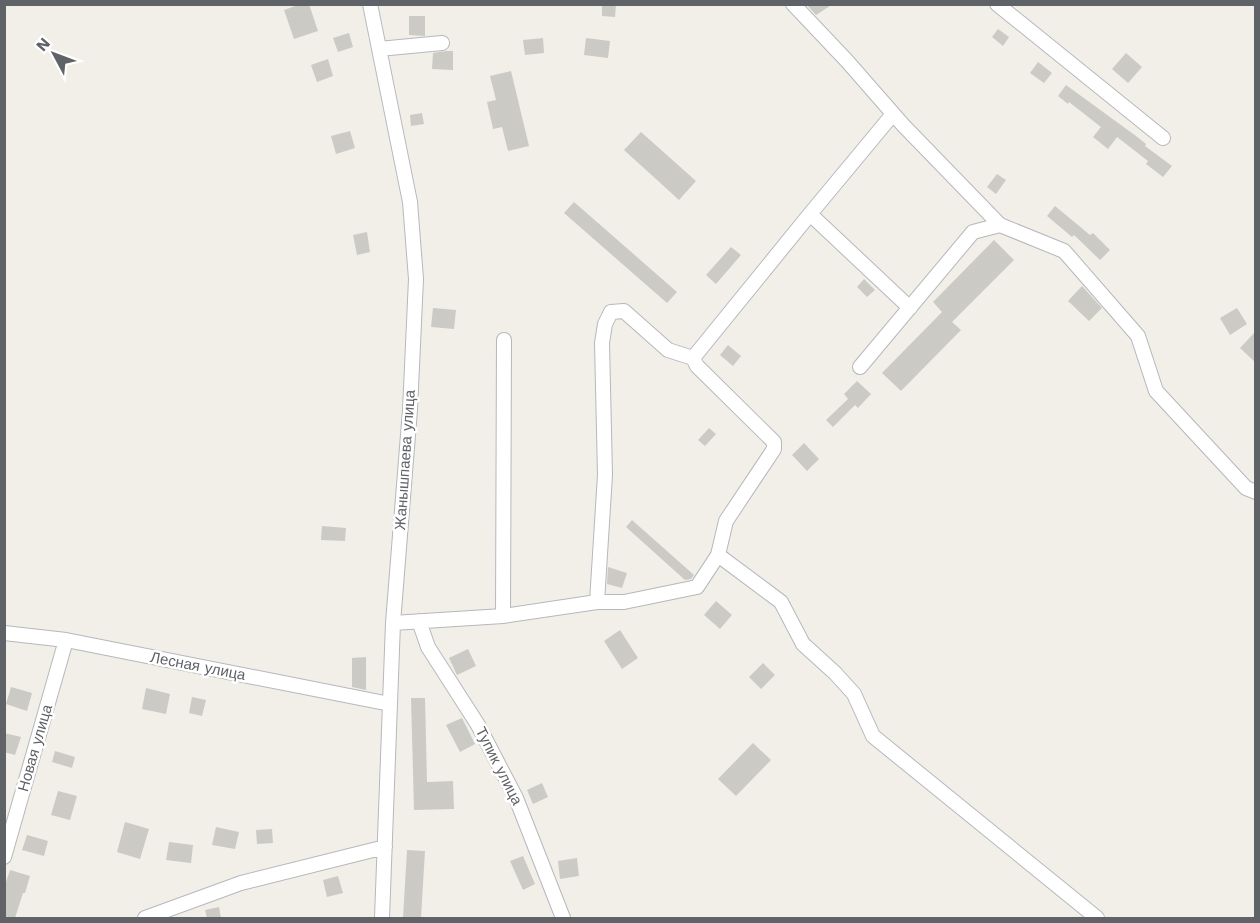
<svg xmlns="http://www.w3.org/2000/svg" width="1260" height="923" font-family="'Work Sans',sans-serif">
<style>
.building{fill:#cccac5}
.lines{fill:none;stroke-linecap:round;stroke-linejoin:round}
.minor-casing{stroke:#b5b8bc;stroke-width:16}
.minor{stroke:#fff;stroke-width:14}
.labels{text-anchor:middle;stroke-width:5;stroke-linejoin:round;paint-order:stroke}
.street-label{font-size:15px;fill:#5f6368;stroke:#fff}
</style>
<rect width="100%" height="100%" fill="#f1efe8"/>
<path class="building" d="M 301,4 L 309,4 L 318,31 L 294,39 L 284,10 Z
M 602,4 L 616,4 L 615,17 L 602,16 Z
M 806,4 L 833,4 L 816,15 Z
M 409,16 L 425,16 L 425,36 L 409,35 Z
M 998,29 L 1009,37 L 1003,46 L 992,37 Z
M 349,33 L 353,47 L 338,52 L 333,38 Z
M 543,38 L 544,53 L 525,55 L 523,40 Z
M 586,38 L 610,41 L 608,58 L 584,55 Z
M 446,51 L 453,51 L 453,70 L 432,69 L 433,53 Z
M 1126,53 L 1142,67 L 1128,83 L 1112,69 Z
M 328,59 L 333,76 L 317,82 L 311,65 Z
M 1038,62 L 1052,73 L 1044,83 L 1030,73 Z
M 511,71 L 529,146 L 508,151 L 502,127 L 493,129 L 487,102 L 496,100 L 490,76 Z
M 1066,85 L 1136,136 L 1146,144 L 1145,146 L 1172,166 L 1163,177 L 1146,164 L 1148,161 L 1117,137 L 1108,149 L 1093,137 L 1101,127 L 1069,102 L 1068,104 L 1058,96 Z
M 422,113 L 424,124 L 411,126 L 410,115 Z
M 350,131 L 355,148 L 336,154 L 331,136 Z
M 641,132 L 696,181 L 679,200 L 624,150 Z
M 997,174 L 1006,180 L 996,194 L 987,187 Z
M 574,202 L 677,292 L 667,303 L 564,213 Z
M 1055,206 L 1090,235 L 1093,233 L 1110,250 L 1100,260 L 1074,235 L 1072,237 L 1047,216 Z
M 367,232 L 370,252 L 357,255 L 353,235 Z
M 994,240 L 1014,260 L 952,322 L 961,330 L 901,391 L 882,373 L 942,312 L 933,302 Z
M 731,247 L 741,255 L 716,284 L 706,275 Z
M 864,279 L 875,290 L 867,297 L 857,287 Z
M 1082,286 L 1102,308 L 1089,321 L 1068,301 Z
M 433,308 L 456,310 L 454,329 L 431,327 Z
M 1237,308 L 1247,324 L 1230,335 L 1220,318 Z
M 1256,331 L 1256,363 L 1240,348 Z
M 728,345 L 741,356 L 733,366 L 720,355 Z
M 857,381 L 871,394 L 858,408 L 855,405 L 833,427 L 826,420 L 848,399 L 844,394 Z
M 709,428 L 716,434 L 705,446 L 698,440 Z
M 804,443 L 819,459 L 807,471 L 792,455 Z
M 632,520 L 694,575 L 691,579 L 685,580 L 626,527 Z
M 322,526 L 346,528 L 345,541 L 321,540 Z
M 608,567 L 627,573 L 622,588 L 607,584 Z
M 716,601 L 732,615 L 720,629 L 704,615 Z
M 620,630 L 638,658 L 622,669 L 604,641 Z
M 468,649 L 476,666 L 457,675 L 449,658 Z
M 366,657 L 366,690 L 352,687 L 352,658 Z
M 763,663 L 775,675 L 761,689 L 749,677 Z
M 11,687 L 32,693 L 27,711 L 6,704 Z
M 146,688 L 170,694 L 166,714 L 142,709 Z
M 192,697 L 206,700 L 202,716 L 189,713 Z
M 411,698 L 425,698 L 427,782 L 453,781 L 454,809 L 414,810 Z
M 462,718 L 475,744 L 460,752 L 446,725 Z
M 4,733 L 21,737 L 15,755 L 4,752 Z
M 753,743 L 771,760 L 736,796 L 718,779 Z
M 55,751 L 75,757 L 72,768 L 52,762 Z
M 542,783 L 548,797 L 533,804 L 527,790 Z
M 58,791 L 77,796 L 70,820 L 51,815 Z
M 125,822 L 149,829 L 140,859 L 117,852 Z
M 216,827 L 239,832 L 235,849 L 212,845 Z
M 272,829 L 273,843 L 257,844 L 256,830 Z
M 27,835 L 48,841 L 44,856 L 22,850 Z
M 169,842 L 193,845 L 191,863 L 166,860 Z
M 407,850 L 425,851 L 421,918 L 403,918 Z
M 523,856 L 535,884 L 523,890 L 510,861 Z
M 577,858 L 579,876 L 560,879 L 558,861 Z
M 10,870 L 30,876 L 25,893 L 23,893 L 15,918 L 4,918 L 4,888 Z
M 338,876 L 343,893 L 327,897 L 323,880 Z
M 219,907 L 221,918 L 207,918 L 205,910 Z"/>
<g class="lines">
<defs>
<path id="minor" d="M 370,4 L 410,202 L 416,279 L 410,410 L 393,623 L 382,918
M 793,4 L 847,61 L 903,125 L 1000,225 L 1064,251 L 1138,336 L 1156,391 L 1246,488 L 1256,492
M 997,4 L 1163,138
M 379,49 L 442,43
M 893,114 L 810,214 L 910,308
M 860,367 L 973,232 L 1000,225
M 718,555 L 726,521 L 774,449 L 774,442 L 697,366 L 693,358 L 810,214
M 597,602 L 605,475 L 602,343 L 605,324 L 611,312 L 624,311 L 668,350 L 693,358
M 503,616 L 504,340
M 419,621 L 428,647 L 478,725 L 516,798 L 563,918
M 393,623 L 503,616 L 597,602 L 624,602 L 697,587 L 718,555 L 781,602 L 803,644 L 835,673 L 854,694 L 873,736 L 1097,918
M 4,633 L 66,640 L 390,704
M 4,857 L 66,640
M 145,918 L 241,883 L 385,847"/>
</defs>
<use href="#minor" class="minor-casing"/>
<use href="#minor" class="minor"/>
</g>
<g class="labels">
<g class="street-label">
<text transform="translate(405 460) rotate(-86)" y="5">Жанышпаева улица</text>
<text transform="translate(198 666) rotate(11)" y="5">Лесная улица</text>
<text transform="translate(35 748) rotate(-74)" y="5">Новая улица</text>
<text transform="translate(499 766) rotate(63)" y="5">Тупик улица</text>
</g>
</g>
<rect width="1260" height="923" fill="none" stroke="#5f6368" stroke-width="12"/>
<g transform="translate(54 54) rotate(311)" stroke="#ffffff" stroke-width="4.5" paint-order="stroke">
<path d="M0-4.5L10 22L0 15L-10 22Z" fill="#5f6368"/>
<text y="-9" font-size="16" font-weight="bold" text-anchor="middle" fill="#5f6368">N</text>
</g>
</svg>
